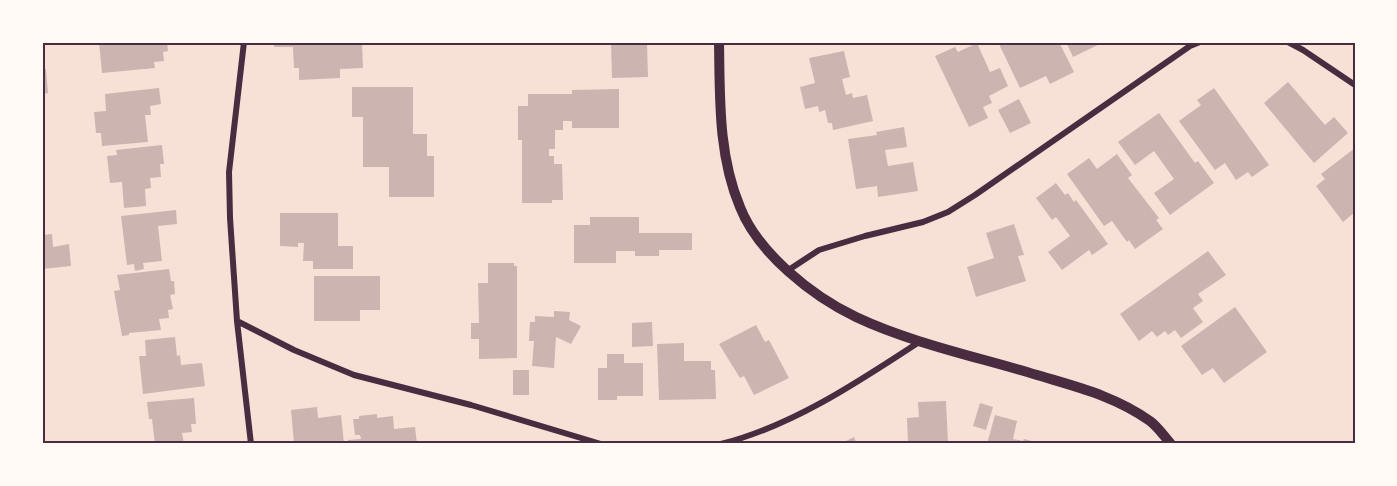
<svg xmlns="http://www.w3.org/2000/svg" width="1397" height="486" font-family="Ubuntu,sans-serif">
<style>
.building{fill:#ccb4b1}
.lines{fill:none;stroke-linecap:round;stroke-linejoin:round}
.minor{stroke:#4a2c40;stroke-width:6}
.tertiary{stroke:#4a2c40;stroke-width:10}
.neatline{fill:none;stroke:#4a2c40;stroke-width:2}
</style>
<rect width="100%" height="100%" fill="#f7e1d7"/>
<path class="building" d="M 99,42 L 167,42 L 168,51 L 163,52 L 164,61 L 154,62 L 155,68 L 102,73 Z
M 274,42 L 362,42 L 363,68 L 340,69 L 340,78 L 299,80 L 299,68 L 294,68 L 293,47 L 274,47 Z
M 611,42 L 647,42 L 648,77 L 612,78 Z
M 998,42 L 1059,42 L 1074,72 L 1050,84 L 1046,76 L 1020,88 Z
M 1066,42 L 1104,42 L 1073,57 Z
M 977,43 L 990,72 L 1000,68 L 1008,86 L 989,96 L 992,103 L 983,107 L 988,118 L 969,127 L 935,56 L 955,47 L 958,52 Z
M 844,51 L 850,77 L 842,79 L 846,95 L 852,93 L 853,98 L 867,95 L 873,121 L 833,130 L 832,123 L 828,123 L 825,110 L 819,112 L 818,106 L 805,109 L 800,87 L 815,83 L 809,58 Z
M 42,69 L 46,69 L 48,93 L 42,94 Z
M 1288,82 L 1325,125 L 1334,117 L 1348,133 L 1314,163 L 1264,103 Z
M 352,87 L 413,87 L 413,134 L 427,134 L 427,156 L 434,156 L 434,197 L 389,197 L 389,167 L 363,167 L 363,117 L 352,117 Z
M 159,88 L 161,104 L 150,106 L 151,115 L 145,115 L 148,142 L 102,146 L 101,133 L 96,133 L 94,112 L 106,111 L 105,94 Z
M 1214,88 L 1269,165 L 1252,177 L 1248,172 L 1236,180 L 1225,163 L 1215,170 L 1179,121 L 1201,105 L 1197,100 Z
M 619,89 L 619,128 L 572,128 L 572,121 L 563,121 L 563,130 L 555,130 L 555,149 L 549,149 L 549,156 L 554,156 L 554,164 L 562,164 L 563,200 L 552,200 L 552,203 L 522,203 L 522,140 L 518,140 L 518,106 L 528,106 L 528,94 L 572,94 L 572,90 Z
M 1019,99 L 1031,123 L 1010,133 L 998,110 Z
M 1159,113 L 1195,163 L 1198,161 L 1214,183 L 1170,215 L 1154,193 L 1174,179 L 1154,151 L 1135,165 L 1118,142 Z
M 904,127 L 907,147 L 885,150 L 888,166 L 913,162 L 918,191 L 878,197 L 877,186 L 856,189 L 848,139 L 877,135 L 876,132 Z
M 162,145 L 164,164 L 160,164 L 161,177 L 150,178 L 151,188 L 145,189 L 146,206 L 124,208 L 122,182 L 110,183 L 107,156 L 117,155 L 116,150 Z
M 1355,148 L 1355,212 L 1343,222 L 1316,186 L 1325,179 L 1321,174 Z
M 1117,154 L 1132,175 L 1128,178 L 1159,218 L 1156,220 L 1163,229 L 1135,249 L 1129,240 L 1127,242 L 1112,221 L 1104,226 L 1067,174 L 1089,158 L 1097,169 Z
M 1056,183 L 1065,195 L 1068,193 L 1074,202 L 1076,200 L 1108,244 L 1092,255 L 1089,250 L 1062,270 L 1048,252 L 1070,236 L 1056,217 L 1052,220 L 1036,198 Z
M 176,210 L 177,224 L 158,226 L 162,261 L 143,263 L 144,269 L 135,271 L 134,264 L 127,265 L 121,216 Z
M 280,213 L 338,213 L 338,246 L 353,246 L 353,269 L 313,269 L 313,261 L 303,261 L 304,243 L 298,243 L 298,247 L 280,246 Z
M 590,217 L 639,217 L 639,233 L 692,233 L 692,250 L 659,250 L 659,256 L 635,256 L 635,251 L 616,251 L 616,263 L 574,263 L 574,225 L 590,225 Z
M 1014,224 L 1024,255 L 1018,256 L 1026,281 L 976,297 L 967,267 L 994,258 L 986,233 Z
M 52,234 L 53,247 L 69,244 L 71,266 L 42,269 L 42,235 Z
M 1208,251 L 1226,275 L 1198,294 L 1203,301 L 1193,308 L 1203,322 L 1181,338 L 1175,330 L 1168,335 L 1165,331 L 1157,337 L 1152,331 L 1139,341 L 1120,314 Z
M 488,263 L 514,263 L 514,266 L 517,266 L 517,358 L 479,359 L 479,339 L 471,339 L 471,323 L 479,323 L 478,283 L 488,283 Z
M 169,269 L 171,281 L 174,281 L 175,294 L 170,295 L 173,309 L 168,310 L 169,318 L 159,319 L 161,330 L 129,333 L 129,335 L 122,336 L 114,291 L 120,290 L 117,275 Z
M 314,276 L 380,276 L 380,310 L 360,310 L 360,321 L 314,321 Z
M 1235,307 L 1267,352 L 1224,383 L 1213,368 L 1202,375 L 1181,346 Z
M 554,311 L 570,312 L 569,320 L 581,326 L 571,344 L 556,337 L 554,368 L 532,366 L 534,341 L 529,341 L 530,322 L 535,322 L 535,316 L 554,317 Z
M 652,322 L 653,346 L 632,347 L 632,323 Z
M 756,325 L 765,342 L 769,340 L 789,378 L 754,395 L 744,376 L 740,378 L 719,344 Z
M 175,337 L 177,356 L 180,355 L 181,365 L 202,363 L 205,386 L 143,394 L 139,356 L 146,356 L 145,340 Z
M 684,343 L 684,361 L 711,361 L 711,370 L 715,370 L 716,399 L 659,400 L 657,344 Z
M 607,354 L 624,354 L 624,363 L 643,363 L 643,396 L 617,396 L 617,400 L 598,400 L 598,368 L 607,368 Z
M 513,370 L 529,370 L 529,395 L 513,395 Z
M 194,398 L 196,424 L 191,424 L 192,432 L 182,433 L 184,444 L 155,444 L 152,419 L 149,419 L 147,402 Z
M 946,401 L 948,444 L 908,444 L 907,418 L 919,417 L 918,402 Z
M 980,403 L 993,407 L 986,430 L 973,426 Z
M 317,407 L 318,418 L 341,415 L 344,444 L 294,444 L 291,410 Z
M 377,414 L 377,418 L 393,416 L 394,429 L 415,427 L 417,444 L 348,444 L 348,440 L 361,439 L 360,435 L 355,435 L 353,419 L 359,419 L 359,416 Z
M 995,415 L 1017,421 L 1013,439 L 1023,441 L 1024,439 L 1036,442 L 1035,444 L 987,444 Z
M 854,437 L 857,444 L 840,444 Z"/>
<g class="lines">
<path class="minor" d="M 244,42 L 229,172 L 230,218 L 237,321 L 251,444
M 1288,42 L 1303,50 L 1355,85
M 787,271 L 819,250 L 865,236 L 923,222 L 948,212 L 975,195 L 1190,46 L 1200,42
M 237,321 L 294,350 L 354,375 L 471,405 L 601,444
M 721,444 C 792,426 858,382 919,342"/>
<path class="tertiary" d="M 719,42 C 720,97 718,155 740,207 C 758,253 812,296 856,317 C 911,343 978,357 1037,375 C 1077,387 1115,396 1150,421 C 1158,427 1164,436 1171,444"/>
</g>
<rect width="1397" height="486" fill="none" stroke="#fffaf5" stroke-width="87"/>
<rect x="44" y="44" width="1310" height="398" class="neatline"/>
</svg>
